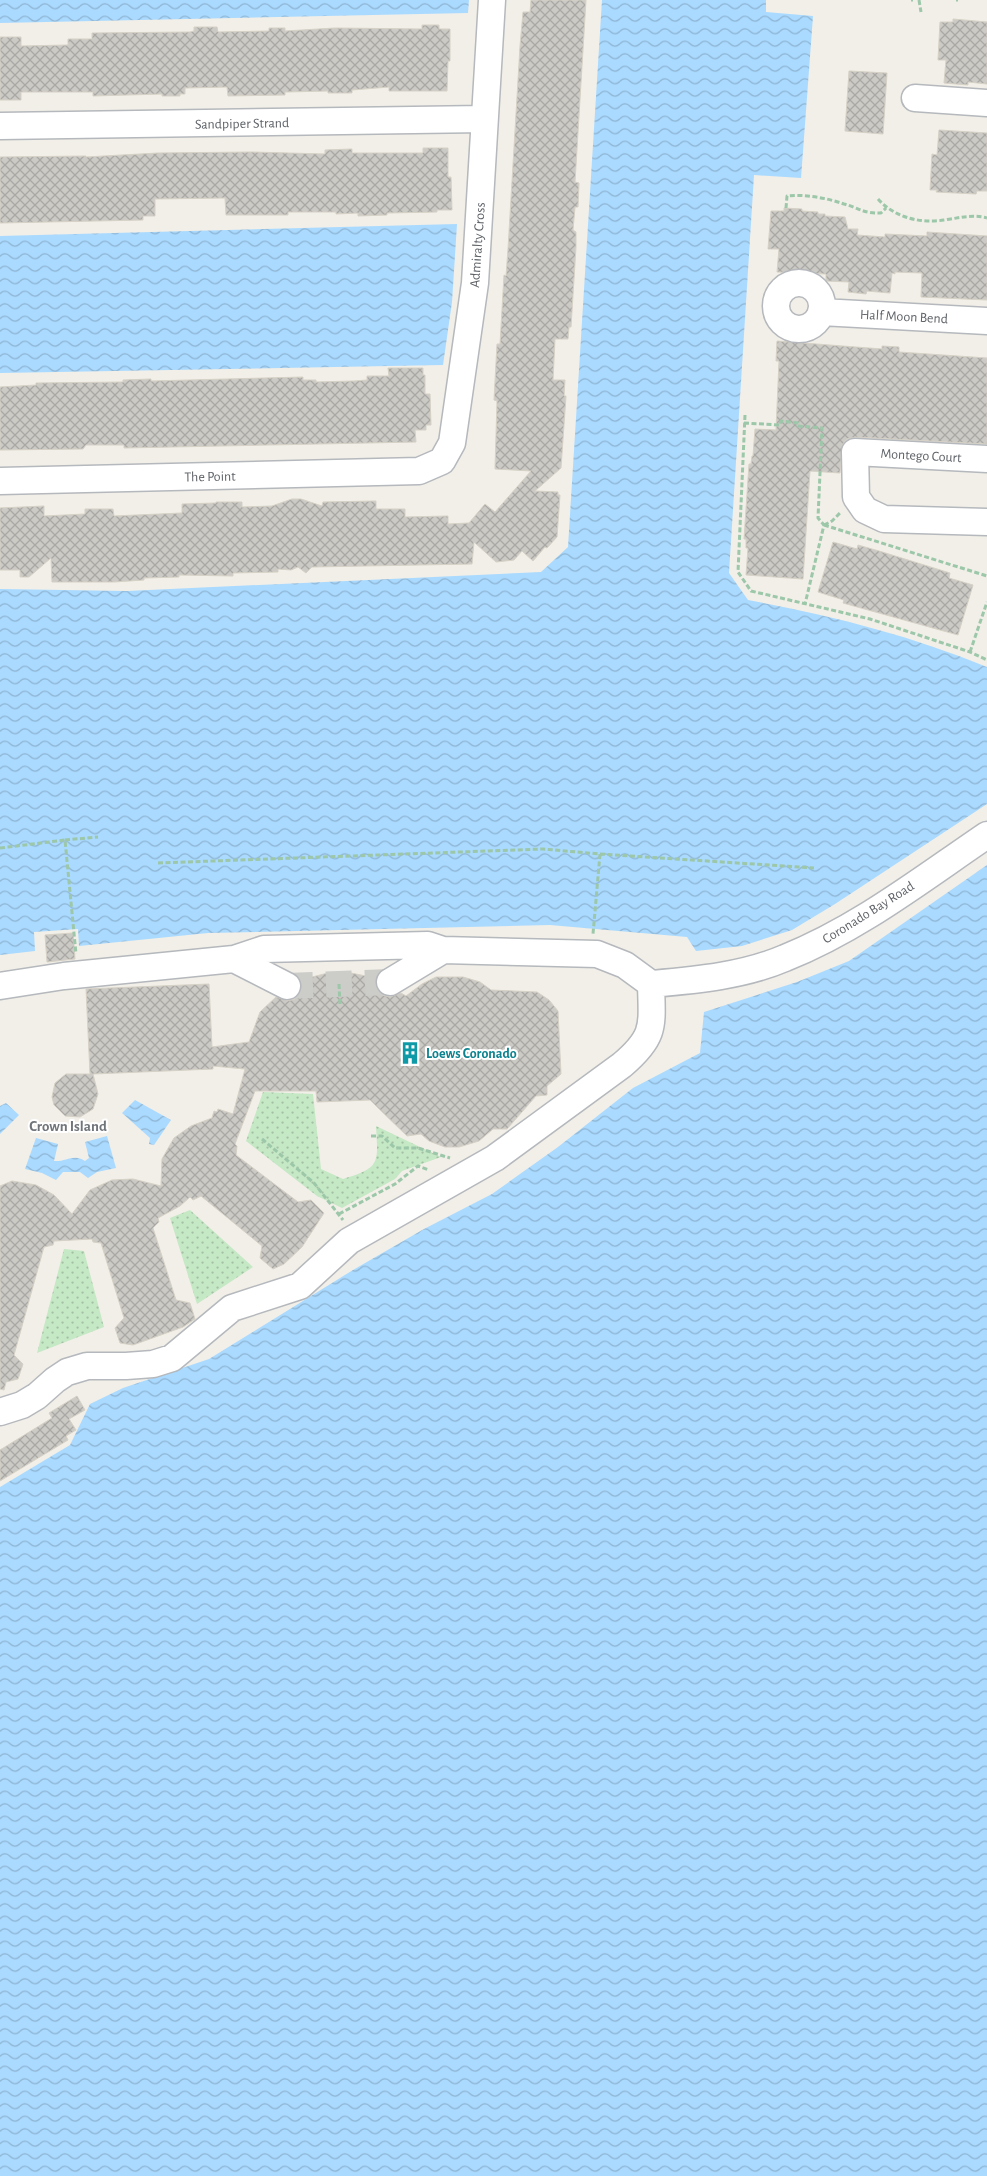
<svg xmlns="http://www.w3.org/2000/svg" width="987" height="2176" font-family="'Alegreya Sans',sans-serif">
<style>
.garden{fill:url(#garden-dots)}
.water{fill:url(#water-waves)}
.building{fill:url(#building-cross-hatch);stroke:#d6d1c6}
.lines{fill:none;stroke-linecap:round;stroke-linejoin:round}
.minor-tunnel{stroke:#ccccc8;stroke-width:26;stroke-dasharray:26 13;stroke-linecap:butt}
.minor-casing{stroke:#b5b8bc;stroke-width:29}
.path{stroke:#9cc7a9;stroke-width:3;stroke-dasharray:5 2.5;stroke-linecap:butt}
.minor{stroke:#fff;stroke-width:26}
.labels{text-anchor:middle;stroke-width:4;stroke-linejoin:round;paint-order:stroke}
.street-label{font-size:14px;fill:#5f6368;stroke:#fff}
.culture-label{font-size:14px;font-weight:bold;fill:#0d838f;stroke:#fff;text-anchor:start}
.neighbourhood-label{font-size:15px;font-weight:bold;fill:#70757a;stroke:#fff}
</style>
<defs>
<pattern id="garden-dots" width="8" height="8" patternUnits="userSpaceOnUse" patternTransform="scale(1.25)"><rect width="8" height="8" fill="#c5e8c5"/><path d="M2 2h.1M6 6h.1" fill="none" stroke="#a3c0a4" stroke-width="1.8" stroke-linecap="round"/></pattern>
<pattern id="water-waves" width="16" height="10" patternUnits="userSpaceOnUse" patternTransform="scale(1.25)"><rect width="16" height="10" fill="#aadaff"/><path d="M0 5q4-4 8 0t8 0" fill="none" stroke="#8eb4d2"/></pattern>
<pattern id="building-cross-hatch" width="8" height="8" patternUnits="userSpaceOnUse" patternTransform="scale(1.25)"><rect width="8" height="8" fill="#cccac5"/><path d="M0 0l8 8M0 8l8-8" fill="none" stroke="#a9a8a4"/></pattern>
</defs>
<rect width="100%" height="100%" fill="#f1efe8"/>
<path class="garden" d="M 263,1092 L 313,1094 L 321,1169 L 343,1179 C 381,1168 378,1163 376,1126 L 441,1157 L 402,1171 L 395,1179 L 342,1208 L 317,1196 L 246,1141 Z
M 190,1210 L 253,1267 L 197,1304 L 170,1218 Z
M 64,1249 L 84,1251 L 104,1327 L 37,1353 Z"/>
<path class="water" d="M 0,0 L 469,0 L 468,13 L 0,23 Z
M 602,0 L 766,0 L 766,12 L 813,16 L 801,178 L 754,175 L 729,573 L 748,600 C 829,615 910,635 987,667 L 987,804 L 835,904 L 792,930 L 742,946 L 696,951 L 687,937 L 550,925 L 208,933 L 79,946 L 78,929 L 34,932 L 35,951 L 0,955 L 0,589 L 127,591 L 541,572 L 568,547 Z
M 457,224 L 452,302 L 443,365 L 0,373 L 0,236 Z
M 987,865 L 987,2176 L 0,2176 L 0,1487 L 70,1445 L 90,1404 L 123,1388 L 209,1359 L 353,1270 L 424,1229 L 492,1194 L 558,1147 L 633,1088 L 700,1053 L 704,1012 L 797,982 L 849,961 Z
M 135,1100 L 171,1120 L 154,1145 L 149,1144 L 150,1138 L 122,1113 Z
M 6,1103 L 19,1115 L 0,1134 L 0,1106 Z
M 107,1136 L 116,1168 L 97,1172 L 88,1178 L 80,1172 L 63,1172 L 56,1180 L 42,1173 L 25,1169 L 36,1138 L 58,1144 L 54,1161 C 66,1162 74,1153 85,1161 L 89,1158 L 85,1142 Z"/>
<path class="building" d="M 531,0 L 586,0 L 575,182 L 579,183 L 578,207 L 575,207 L 573,230 L 576,232 L 576,247 L 571,327 L 569,327 L 568,339 L 555,339 L 553,380 L 565,380 L 564,396 L 566,396 L 561,468 L 535,491 L 558,492 L 558,495 L 560,495 L 557,537 L 547,548 L 545,547 L 533,561 L 522,551 L 514,560 L 496,562 L 474,542 L 472,564 L 312,567 L 306,573 L 298,567 L 291,570 L 278,569 L 278,572 L 233,573 L 233,576 L 179,575 L 179,577 L 144,578 L 144,580 L 114,582 L 52,582 L 51,558 L 29,577 L 20,577 L 20,570 L 0,570 L 0,508 L 44,506 L 44,516 L 85,514 L 85,509 L 113,509 L 114,516 L 182,513 L 182,504 L 216,503 L 216,502 L 242,502 L 242,507 L 272,506 L 292,499 L 301,499 L 322,506 L 323,502 L 376,501 L 376,509 L 405,509 L 405,517 L 448,516 L 448,524 L 469,523 L 485,504 L 495,512 L 531,471 L 495,469 L 497,401 L 494,400 L 497,344 L 500,344 L 504,275 L 506,276 L 508,249 L 520,46 L 523,12 L 530,12 Z
M 953,19 L 987,22 L 987,84 L 968,82 L 968,85 L 944,83 L 946,60 L 938,60 L 940,22 L 953,22 Z
M 422,25 L 439,25 L 439,29 L 450,29 L 450,61 L 448,61 L 447,91 L 389,91 L 389,87 L 352,90 L 352,93 L 328,93 L 328,91 L 285,92 L 285,95 L 228,96 L 227,87 L 185,88 L 185,94 L 180,94 L 180,96 L 162,96 L 162,94 L 93,96 L 93,92 L 21,92 L 21,100 L 0,100 L 0,37 L 21,37 L 21,46 L 68,45 L 68,39 L 92,39 L 92,33 L 190,32 L 194,31 L 194,27 L 217,27 L 218,32 L 269,31 L 269,28 L 285,28 L 285,31 L 335,28 L 422,29 Z
M 849,71 L 887,73 L 883,134 L 845,131 Z
M 939,130 L 987,133 L 987,191 L 977,191 L 976,194 L 936,192 L 937,190 L 930,190 L 932,154 L 937,155 Z
M 423,148 L 448,148 L 448,177 L 451,177 L 452,210 L 437,210 L 437,212 L 387,213 L 387,215 L 358,216 L 358,213 L 336,214 L 336,212 L 288,212 L 288,215 L 226,215 L 225,198 L 155,199 L 155,216 L 143,216 L 143,220 L 0,223 L 0,157 L 86,156 L 86,157 L 158,153 L 252,152 L 325,154 L 325,150 L 352,149 L 352,153 L 423,153 Z
M 784,208 L 802,209 L 802,211 L 818,212 L 818,214 L 825,214 L 825,216 L 845,217 L 848,229 L 858,229 L 857,235 L 885,237 L 885,234 L 927,236 L 927,232 L 987,236 L 987,300 L 921,297 L 922,273 L 895,272 L 895,274 L 892,273 L 890,293 L 867,291 L 866,294 L 848,292 L 849,282 L 826,281 L 826,274 L 777,272 L 779,249 L 768,249 L 771,211 L 784,211 Z
M 777,341 L 882,349 L 882,346 L 899,347 L 899,352 L 987,358 L 987,444 L 855,437 L 847,439 L 842,445 L 840,473 L 810,471 L 803,579 L 746,575 L 748,548 L 746,548 L 746,539 L 744,539 L 749,464 L 751,464 L 752,456 L 753,456 L 755,429 L 776,430 L 779,361 L 776,361 Z
M 388,368 L 423,368 L 423,375 L 425,375 L 425,394 L 430,394 L 431,425 L 426,425 L 426,430 L 415,430 L 416,442 L 124,448 L 124,445 L 86,445 L 83,449 L 0,450 L 0,387 L 36,385 L 36,383 L 123,382 L 123,380 L 151,379 L 151,381 L 303,377 L 303,380 L 316,380 L 316,382 L 354,381 L 367,380 L 367,376 L 389,376 Z
M 833,542 L 857,549 L 858,545 L 879,551 L 950,573 L 949,578 L 973,585 L 958,635 L 843,603 L 844,600 L 818,592 Z
M 73,933 L 75,959 L 47,962 L 45,935 Z
M 328,973 L 351,973 L 376,978 L 377,990 L 382,995 L 390,997 L 401,993 L 406,996 L 422,984 L 436,977 L 463,977 L 480,982 L 491,990 L 537,992 L 549,1000 L 558,1011 L 561,1074 L 547,1086 L 547,1095 L 536,1096 L 507,1129 L 493,1129 L 479,1141 L 459,1147 L 445,1147 L 429,1141 L 421,1134 L 407,1136 L 370,1100 L 317,1102 L 316,1091 L 255,1091 L 235,1144 L 237,1146 L 236,1155 L 298,1202 L 311,1200 L 324,1213 L 302,1247 L 284,1264 L 273,1269 L 260,1258 L 262,1246 L 201,1196 L 193,1200 L 190,1197 L 180,1206 L 158,1218 L 159,1222 L 153,1228 L 176,1300 L 190,1303 L 195,1319 L 183,1327 L 133,1345 L 120,1343 L 115,1328 L 124,1318 L 101,1243 L 93,1242 L 92,1239 L 54,1241 L 53,1245 L 44,1247 L 14,1355 L 23,1364 L 18,1379 L 6,1382 L 4,1390 L 0,1389 L 0,1186 L 12,1181 L 36,1185 L 54,1195 L 72,1214 L 90,1190 L 112,1180 L 133,1179 L 161,1186 L 162,1159 L 174,1138 L 191,1126 L 212,1118 L 214,1111 L 217,1112 L 218,1109 L 233,1114 L 245,1069 L 213,1066 L 213,1069 L 93,1074 L 98,1094 L 93,1109 L 80,1117 L 65,1116 L 54,1105 L 52,1097 L 55,1083 L 66,1074 L 90,1074 L 86,989 L 209,984 L 212,1047 L 249,1042 L 260,1012 L 276,997 L 287,1001 L 295,999 L 301,992 L 300,980 Z
M 77,1396 L 85,1410 L 69,1419 L 76,1430 L 66,1436 L 68,1440 L 0,1481 L 0,1450 L 52,1418 L 49,1413 Z"/>
<g class="lines">
<path class="minor-tunnel" d="M 287,986 L 390,982"/>
<defs>
<path id="minor" d="M 915,98 L 987,103
M 0,126 L 484,119
M776 306a23 23 0 1 1 46 0a23 23 0 1 1-46 0Z
M 821,312 L 987,321
M 987,459 L 855,452 L 856,497 L 865,510 L 884,519 L 987,522
M 0,481 L 419,471 L 442,461 L 452,443 L 475,283 L 492,0
M 234,959 L 287,986
M 390,982 L 443,950
M 651,984 C 696,980 743,976 785,958 C 858,929 922,879 987,835
M 0,986 L 64,976 L 234,959 L 264,949 L 428,945 L 443,950 L 597,954 L 625,965 L 651,984
M 0,1412 L 22,1405 L 37,1396 L 55,1380 L 67,1372 L 87,1366 L 126,1366 L 153,1364 L 172,1358 L 232,1308 L 300,1286 L 349,1241 L 495,1158 L 622,1065 C 656,1036 652,1026 651,984"/>
</defs>
<use href="#minor" class="minor-casing"/>
<path class="path" d="M 911,0 L 913,0
M 919,0 L 921,12
M 956,0 L 958,0
M 878,199 C 894,217 920,224 944,220 C 959,218 972,214 987,218
M 786,208 L 787,196 C 805,194 827,198 844,204 C 859,208 864,214 881,213 L 886,208
M 765,300 L 776,301
M 745,415 L 738,572 L 751,591 L 870,619 L 970,652 L 987,660
M 744,423 L 780,425 L 781,421 L 798,423 L 798,426 L 822,428 L 818,518 L 824,525 L 805,604
M 824,525 L 987,576
M 824,525 L 832,521 L 841,512
M 970,652 L 987,602
M 65,840 L 98,837
M 0,848 L 65,840 L 76,954
M 600,854 L 814,868
M 158,863 L 543,849 L 600,854 L 593,934
M 339,984 L 340,1005
M 371,1136 L 382,1136 L 395,1148 L 418,1148 L 450,1158
M 262,1139 L 314,1183 L 343,1220
M 339,1214 L 395,1184 L 418,1166 L 429,1170"/>
<use href="#minor" class="minor"/>
</g>
<defs>
<symbol id="building-bare" viewBox="-9 -9 18 18"><path d="M-4-6H4V6H1V3H-1V6H-4ZM-2.5-4.3h1.7v1.8h-1.7ZM.8-4.3h1.7v1.8H.8ZM-2.5-1h1.7V.8h-1.7ZM.8-1h1.7V.8H.8Z" fill="#0f9aa8" stroke="#fff" stroke-width="2.5" paint-order="stroke"/></symbol>
</defs>
<g fill-rule="evenodd">
<use href="#building-bare" x="394" y="1037" width="32" height="32"/>
</g>
<g class="labels">
<g class="street-label">
<text transform="translate(242 123) rotate(-1)" y="5">Sandpiper Strand</text>
<text transform="translate(477 245) rotate(-86)" y="5">Admiralty Cross</text>
<text transform="translate(904 316) rotate(3)" y="5">Half Moon Bend</text>
<text transform="translate(921 455) rotate(3)" y="5">Montego Court</text>
<text transform="translate(210 476) rotate(-1)" y="5">The Point</text>
<text transform="translate(868 912) rotate(-32)" y="5">Coronado Bay Road</text>
</g>
<g class="culture-label">
<text x="426" y="1058">Loews Coronado</text>
</g>
<g class="neighbourhood-label">
<text x="68" y="1131">Crown Island</text>
</g>
</g>
</svg>
